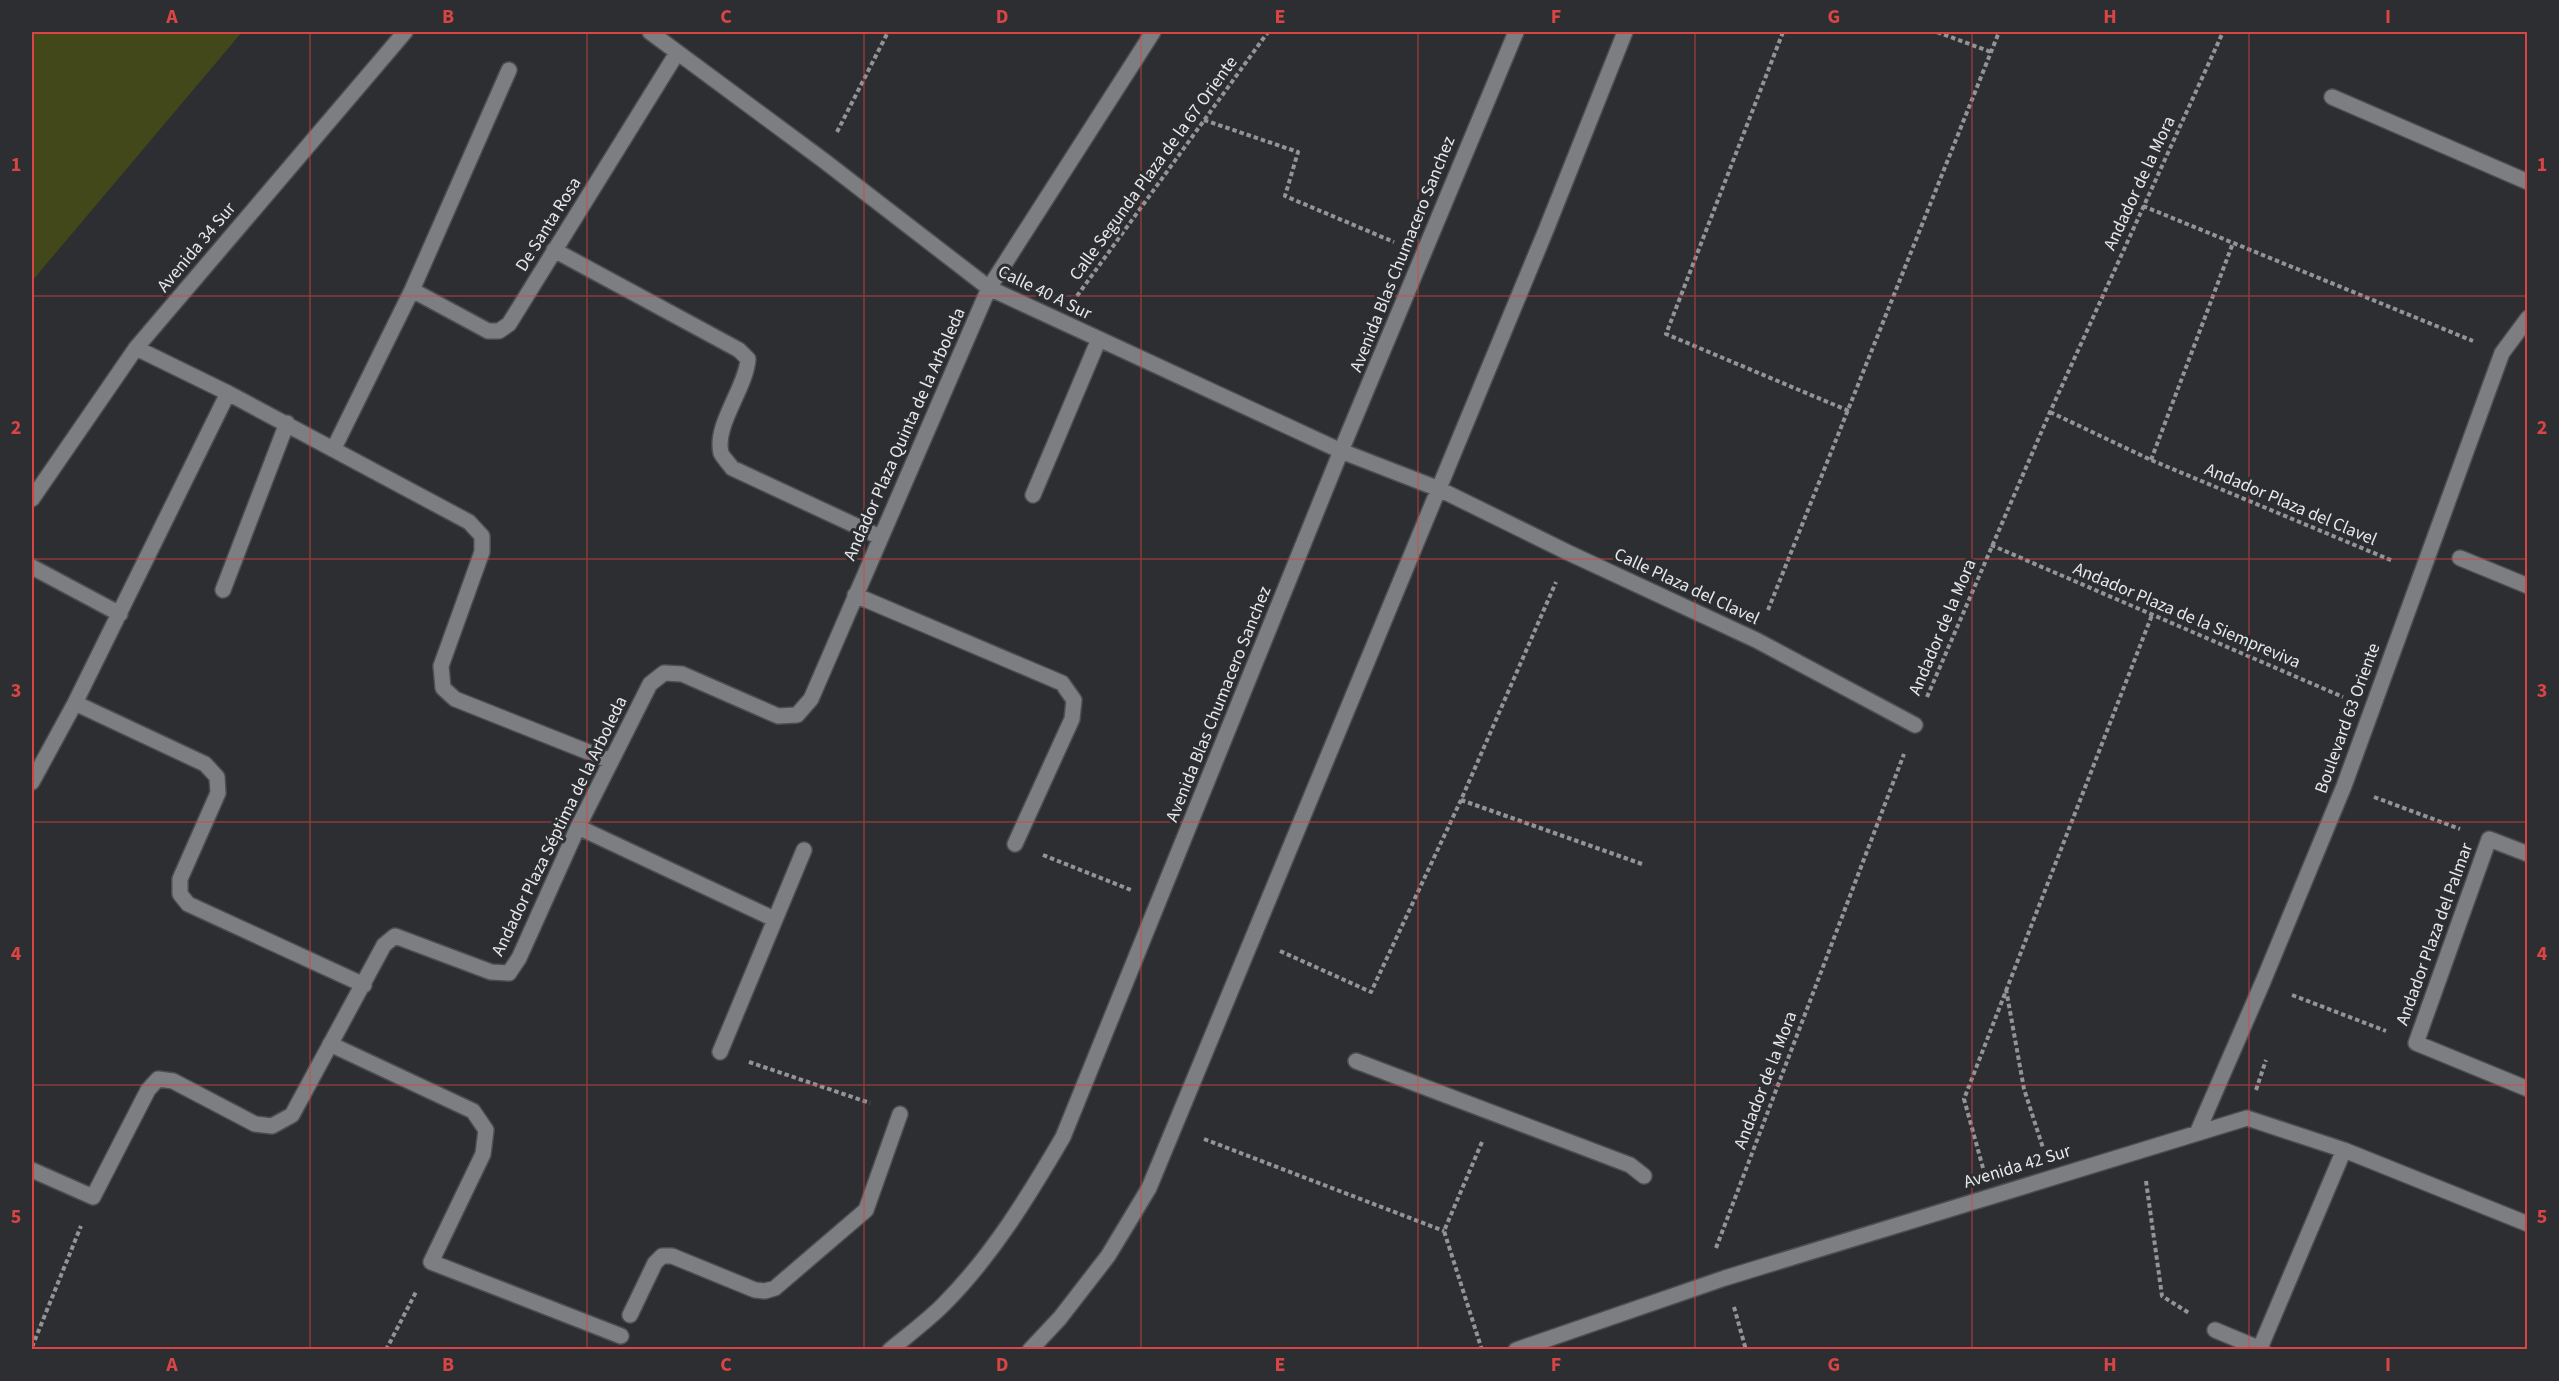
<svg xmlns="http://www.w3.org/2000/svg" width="2559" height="1381" font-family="'Source Sans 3',sans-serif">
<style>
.green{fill:#42481a}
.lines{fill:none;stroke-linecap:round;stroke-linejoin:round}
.minor-casing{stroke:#4c4d4f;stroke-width:18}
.path{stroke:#939497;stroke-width:4;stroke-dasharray:4.5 3;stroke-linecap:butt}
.minor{stroke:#7c7e81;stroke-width:15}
.grid{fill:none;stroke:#d94545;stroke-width:1.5;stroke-opacity:0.55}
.labels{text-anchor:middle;stroke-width:6;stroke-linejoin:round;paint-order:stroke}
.street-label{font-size:18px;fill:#e7e8ea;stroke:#2c2e31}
.neatline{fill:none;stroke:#d94545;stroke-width:2}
.grid-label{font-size:20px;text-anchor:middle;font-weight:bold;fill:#d94545}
</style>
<rect width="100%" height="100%" fill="#2c2e31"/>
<path class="green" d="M 32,32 L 242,32 L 32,281 Z"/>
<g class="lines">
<defs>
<path id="minor" d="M 650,32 L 823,160 L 989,288 L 1341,451 L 1439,489 L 1569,553 L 1756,640 L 1915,725
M 2332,97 L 2528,182
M 554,250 L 739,350 L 748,359 C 746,388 714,425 721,453 C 723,458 729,463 732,468 L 880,537
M 412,290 L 488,331 L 499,331 L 509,324 L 677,53
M 136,348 L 228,393 L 469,522 L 482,536 L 482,552 L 441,666 L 443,688 L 455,699 L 611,761
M 334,448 L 412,290 L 509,70
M 1033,495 L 1099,339
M 32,499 L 136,348 L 405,32
M 2460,558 L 2528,586
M 32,567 L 120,614
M 223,590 L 287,423
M 855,595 L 1062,683 L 1074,700 L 1072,719 L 1015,844
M 75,703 L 205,764 L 217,777 L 218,793 L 180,879 L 180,894 L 188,904 L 364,985
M 32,782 L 75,703 L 228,393
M 578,827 L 774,919
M 2528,854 L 2489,839 L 2416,1043 L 2528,1089
M 330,1044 L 473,1111 L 486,1130 L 483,1154 L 431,1262 L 621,1336
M 720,1052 L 804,850
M 1356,1061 L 1630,1165 L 1644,1176
M 2198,1131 L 2262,984 L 2344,786 L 2502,353 L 2528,318
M 32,1170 L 93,1197 L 148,1090 L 158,1079 L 173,1081 L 255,1124 L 272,1126 L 292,1115 L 384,945 L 395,936 L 491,972 L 509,973 L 519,958 L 578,827 L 650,684 L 664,673 L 682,674 L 778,716 L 797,715 L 811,699 L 989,288 L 1153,32
M 630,1315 L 655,1263 L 662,1256 L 672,1256 L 755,1290 L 765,1291 L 775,1288 L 866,1210 L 900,1114
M 2215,1330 L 2263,1350
M 2260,1348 L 2344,1150
M 890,1350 C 908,1335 927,1321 943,1305 C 992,1256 1028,1197 1063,1137 L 1341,451 L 1516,32
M 1030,1350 L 1060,1318 L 1108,1256 L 1149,1188 L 1546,230 L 1625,32
M 1516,1350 L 1725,1278 L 2247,1118 L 2344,1150 L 2528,1224"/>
</defs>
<use href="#minor" class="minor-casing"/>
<path class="path" d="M 1783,32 L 1666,334 L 1849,411
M 1937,32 L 1991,52
M 1204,120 L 1298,152 L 1285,196 L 1394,242
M 837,132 L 888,32
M 2143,206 L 2473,341
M 1077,296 L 1268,32
M 2050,412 L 2151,460 L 2393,561
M 2151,460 L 2233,243
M 1991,545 L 2343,697
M 1768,610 L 1999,32
M 1927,697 L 2050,412 L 2223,32
M 2374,797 L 2460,829
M 1461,800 L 1642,864
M 1043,855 L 1131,890
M 1280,951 L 1371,992 L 1461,800 L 1556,582
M 2006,989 L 2024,1089 L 2043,1148
M 2292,995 L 2386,1031
M 749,1062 L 870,1103
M 2256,1090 L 2266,1060
M 1204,1139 L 1444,1231
M 1482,1142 L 1444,1231 L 1482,1350
M 1983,1168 L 1964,1099 L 2152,615
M 2146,1181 L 2162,1296 L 2189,1313
M 1716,1248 L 1904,754
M 1734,1307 L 1746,1350
M 32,1347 L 81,1226
M 386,1350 L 417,1290"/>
<use href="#minor" class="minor"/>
</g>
<path class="grid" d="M 310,32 L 310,1350M 587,32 L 587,1350M 864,32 L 864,1350M 1141,32 L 1141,1350M 1418,32 L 1418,1350M 1695,32 L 1695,1350M 1972,32 L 1972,1350M 2249,32 L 2249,1350M 32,296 L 2528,296M 32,559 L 2528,559M 32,822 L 2528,822M 32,1085 L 2528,1085"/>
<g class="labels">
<g class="street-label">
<text transform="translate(1153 168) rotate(-54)" y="6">Calle Segunda Plaza de la 67 Oriente</text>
<text transform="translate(2139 183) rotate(-65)" y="6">Andador de la Mora</text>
<text transform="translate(548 224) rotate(-58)" y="6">De Santa Rosa</text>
<text transform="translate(196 247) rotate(-50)" y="6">Avenida 34 Sur</text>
<text transform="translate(1402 254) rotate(-68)" y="6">Avenida Blas Chumacero Sanchez</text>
<text transform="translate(1045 292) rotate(26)" y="6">Calle 40 A Sur</text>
<text transform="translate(904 434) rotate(-66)" y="6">Andador Plaza Quinta de la Arboleda</text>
<text transform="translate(2291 504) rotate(23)" y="6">Andador Plaza del Clavel</text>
<text transform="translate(1687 586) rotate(25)" y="6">Calle Plaza del Clavel</text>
<text transform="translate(2187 615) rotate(23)" y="6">Andador Plaza de la Siempreviva</text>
<text transform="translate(1942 627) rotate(-67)" y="6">Andador de la Mora</text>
<text transform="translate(1218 704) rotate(-68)" y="6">Avenida Blas Chumacero Sanchez</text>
<text transform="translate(2347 718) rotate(-70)" y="6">Boulevard 63 Oriente</text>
<text transform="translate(559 826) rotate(-64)" y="6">Andador Plaza Séptima de la Arboleda</text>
<text transform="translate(2434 934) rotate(-70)" y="6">Andador Plaza del Palmar</text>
<text transform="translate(1765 1080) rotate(-69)" y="6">Andador de la Mora</text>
<text transform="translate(2017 1166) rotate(-17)" y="6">Avenida 42 Sur</text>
</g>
</g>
<rect width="2559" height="1381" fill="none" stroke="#2c2e31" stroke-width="66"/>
<rect x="33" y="33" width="2493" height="1315" class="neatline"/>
<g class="grid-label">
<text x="172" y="23">A</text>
<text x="448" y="23">B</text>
<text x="726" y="23">C</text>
<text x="1002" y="23">D</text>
<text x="1280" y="23">E</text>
<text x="1556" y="23">F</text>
<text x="1834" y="23">G</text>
<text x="2110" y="23">H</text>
<text x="2388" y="23">I</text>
<text x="16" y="171">1</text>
<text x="2542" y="171">1</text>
<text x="16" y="434">2</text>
<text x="2542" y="434">2</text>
<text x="16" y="697">3</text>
<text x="2542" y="697">3</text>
<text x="16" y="960">4</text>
<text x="2542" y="960">4</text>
<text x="16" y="1223">5</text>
<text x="2542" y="1223">5</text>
<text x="172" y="1371">A</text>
<text x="448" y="1371">B</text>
<text x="726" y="1371">C</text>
<text x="1002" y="1371">D</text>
<text x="1280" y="1371">E</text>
<text x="1556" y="1371">F</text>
<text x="1834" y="1371">G</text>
<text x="2110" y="1371">H</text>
<text x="2388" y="1371">I</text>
</g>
</svg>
